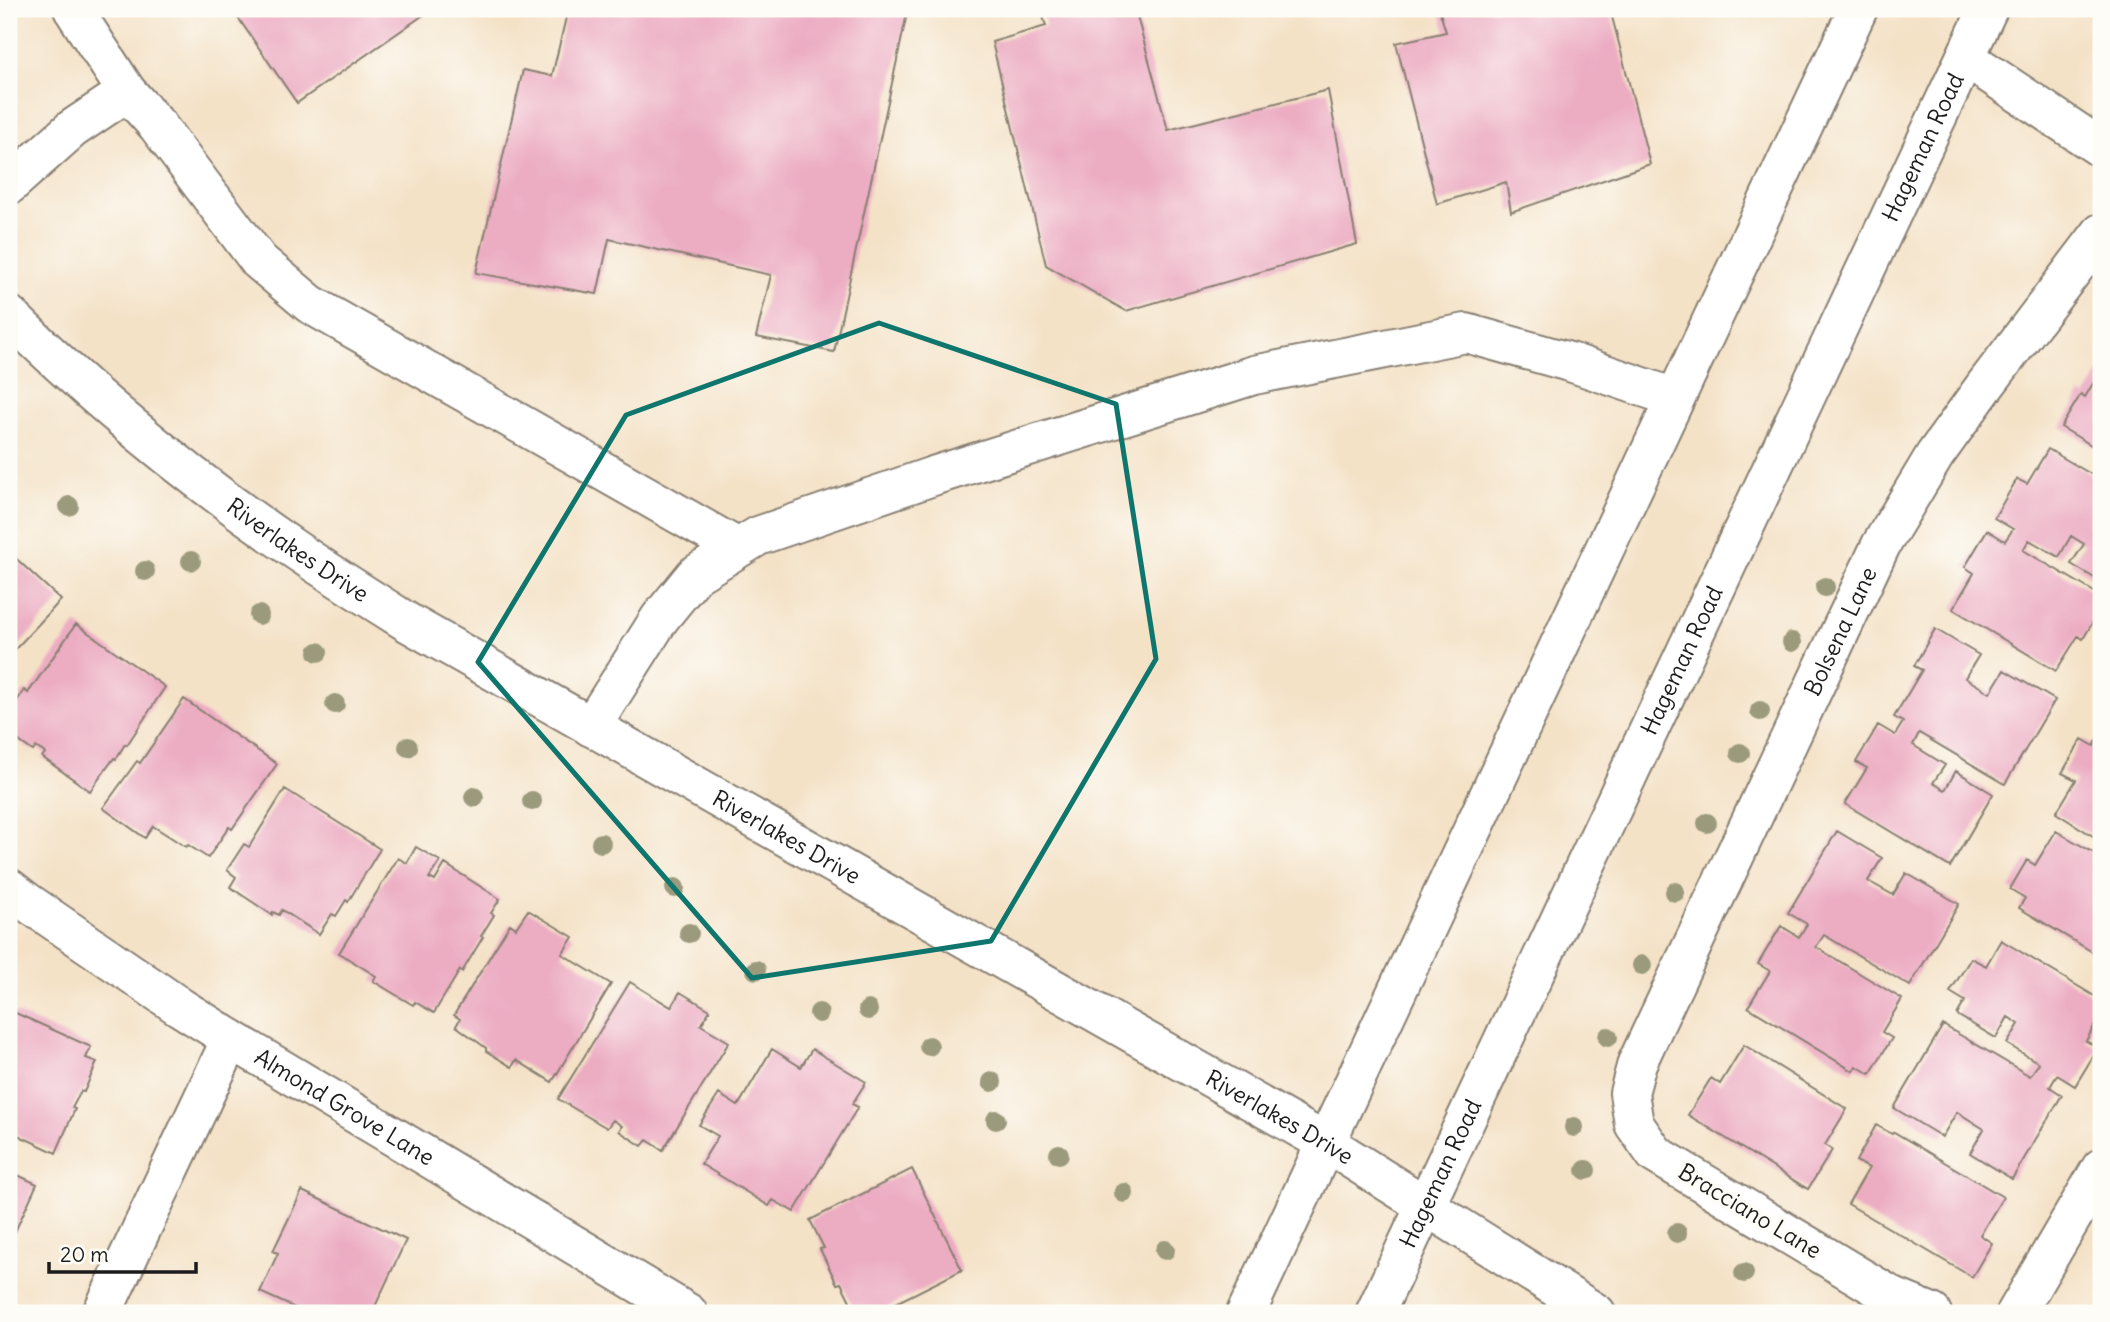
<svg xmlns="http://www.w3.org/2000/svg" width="2110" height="1322" font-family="Delius,sans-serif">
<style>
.building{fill:#ecacc2}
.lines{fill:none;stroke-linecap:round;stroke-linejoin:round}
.minor-casing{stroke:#887f72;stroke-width:42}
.major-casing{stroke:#887f72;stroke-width:42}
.minor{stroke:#fff;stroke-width:38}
.major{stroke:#fff;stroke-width:38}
.tree{fill:#9b9a7c}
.marked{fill:none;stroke:#0f766e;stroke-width:5;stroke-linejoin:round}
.labels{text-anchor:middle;stroke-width:7;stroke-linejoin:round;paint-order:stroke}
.street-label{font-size:23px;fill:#1c1c1c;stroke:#fdfcf7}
</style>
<rect width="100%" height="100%" fill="#fdfcf7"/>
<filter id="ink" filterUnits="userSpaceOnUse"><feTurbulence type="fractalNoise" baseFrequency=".0143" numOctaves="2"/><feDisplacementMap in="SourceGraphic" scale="14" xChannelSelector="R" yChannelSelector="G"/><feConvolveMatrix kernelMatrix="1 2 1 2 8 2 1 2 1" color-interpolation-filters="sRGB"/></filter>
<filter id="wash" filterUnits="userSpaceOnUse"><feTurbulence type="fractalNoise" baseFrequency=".00686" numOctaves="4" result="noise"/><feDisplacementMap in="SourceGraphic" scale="28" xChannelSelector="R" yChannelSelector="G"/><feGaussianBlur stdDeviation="1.57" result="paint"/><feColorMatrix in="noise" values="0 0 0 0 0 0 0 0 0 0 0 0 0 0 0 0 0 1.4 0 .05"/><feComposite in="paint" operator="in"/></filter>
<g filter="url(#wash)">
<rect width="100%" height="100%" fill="#f4e2c7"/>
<g id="blocks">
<path class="building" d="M 232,9 L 432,9 L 297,103 Z
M 568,9 L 908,9 L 834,352 L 756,337 L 771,275 L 609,239 L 597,294 L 476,273 L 523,70 L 552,76 Z
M 1047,9 L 1135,9 L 1168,130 L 1328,90 L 1357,244 L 1126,311 L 1046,265 L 992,42 L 1046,26 L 1041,10 Z
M 1439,9 L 1610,9 L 1650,164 L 1511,212 L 1506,182 L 1437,204 L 1396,43 L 1446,32 Z
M 2101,370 L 2101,451 L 2061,427 L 2081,394 L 2085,397 Z
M 2048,449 L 2101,480 L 2101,582 L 2071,564 L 2084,544 L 2071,536 L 2059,557 L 2029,540 L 2023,550 L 2101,596 L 2101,608 L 2083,639 L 2078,636 L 2056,671 L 1953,609 L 1974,573 L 1965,567 L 1987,530 L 2005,541 L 2013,529 L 1994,518 L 2017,479 L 2027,484 Z
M 9,552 L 61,600 L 9,656 Z
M 76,624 L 165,687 L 127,745 L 125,744 L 116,759 L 114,758 L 90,791 L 42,757 L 45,753 L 36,747 L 33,751 L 9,734 L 9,726 L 14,718 L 9,713 L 24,690 L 28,693 Z
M 1935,629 L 1979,655 L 1965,678 L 1990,693 L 2004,670 L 2055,700 L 2005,784 L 1919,733 L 1913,745 L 1945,765 L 1933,783 L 1945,790 L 1956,771 L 1993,794 L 1950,867 L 1845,804 L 1867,768 L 1856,762 L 1878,725 L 1895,735 L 1903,722 L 1894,717 L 1922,670 L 1914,666 Z
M 184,699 L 277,764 L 232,829 L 229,827 L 208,858 L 188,845 L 186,847 L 153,826 L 145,838 L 103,808 L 137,761 L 140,763 Z
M 2101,734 L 2101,841 L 2056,813 L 2076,780 L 2062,773 L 2082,739 L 2094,746 Z
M 285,789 L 380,849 L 348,902 L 346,900 L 336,916 L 332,914 L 319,934 L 282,910 L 279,915 L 273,912 L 272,915 L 230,887 L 236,877 L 227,870 L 244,844 L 249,847 Z
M 1837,831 L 1882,858 L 1868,881 L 1893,895 L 1906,873 L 1959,904 L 1910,986 L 1824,935 L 1816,947 L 1902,999 L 1882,1032 L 1892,1038 L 1870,1074 L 1856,1066 L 1853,1071 L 1748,1007 L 1770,971 L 1758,964 L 1781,926 L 1799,937 L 1807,924 L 1788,913 Z
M 2056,831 L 2101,857 L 2101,957 L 2019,908 L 2025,898 L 2010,889 L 2027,860 L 2035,865 Z
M 416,847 L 440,861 L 429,878 L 435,881 L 445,864 L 500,899 L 491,913 L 494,915 L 481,936 L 483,937 L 462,972 L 460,970 L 434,1013 L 415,1002 L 413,1005 L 373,981 L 376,976 L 339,953 L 398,858 L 407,863 Z
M 528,910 L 573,937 L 562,954 L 611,984 L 552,1082 L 516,1060 L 512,1067 L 486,1051 L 486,1048 L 456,1026 L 460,1019 L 454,1015 L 510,924 L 516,928 Z
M 2001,940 L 2101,1000 L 2101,1014 L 2086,1041 L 2098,1048 L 2075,1086 L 2057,1075 L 2050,1087 L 2062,1095 L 2012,1179 L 1970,1153 L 1984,1129 L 1957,1112 L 1942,1137 L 1894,1108 L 1943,1025 L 2030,1076 L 2039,1063 L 2007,1044 L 2019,1024 L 2008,1017 L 1996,1038 L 1957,1015 L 1965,1001 L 1950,992 L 1971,958 L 1986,966 Z
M 630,982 L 671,1007 L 680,992 L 710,1010 L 701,1025 L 729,1042 L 663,1150 L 647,1140 L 642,1146 L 619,1131 L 622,1126 L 613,1120 L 607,1128 L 558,1099 Z
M 9,1010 L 91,1047 L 86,1058 L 97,1062 L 84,1092 L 81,1091 L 72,1108 L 75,1109 L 56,1153 L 9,1131 Z
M 1744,1045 L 1847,1109 L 1825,1145 L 1832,1150 L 1808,1189 L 1688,1115 L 1711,1078 L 1720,1084 Z
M 772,1049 L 801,1067 L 812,1049 L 866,1082 L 852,1104 L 858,1107 L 794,1212 L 773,1200 L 769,1206 L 701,1164 L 718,1136 L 699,1125 L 719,1094 L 738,1106 Z
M 1876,1125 L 1892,1134 L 1894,1132 L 2003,1197 L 1980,1235 L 1992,1243 L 1972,1277 L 1848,1204 L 1869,1168 L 1856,1161 Z
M 912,1169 L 962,1270 L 876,1313 L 856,1313 L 841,1283 L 837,1284 L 820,1249 L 824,1248 L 810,1220 Z
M 9,1171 L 37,1184 L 13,1236 L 9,1234 Z
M 302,1191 L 406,1240 L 372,1313 L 306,1313 L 260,1292 L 278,1253 L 273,1251 Z"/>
</g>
</g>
<g filter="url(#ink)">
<use href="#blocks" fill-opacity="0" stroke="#887f72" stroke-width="2"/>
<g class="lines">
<defs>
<g id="minor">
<path d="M 73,9 L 127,92"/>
<path d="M 1966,58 L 2101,148"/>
<path d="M 9,185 L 72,129 L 127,92 L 157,125 L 259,261 L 310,304 L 738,548"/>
<path d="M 591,727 L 660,618 L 695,575 L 758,536 L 936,475 L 1254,375 L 1466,333 L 1573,363 L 1675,398"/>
<path id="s1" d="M 9,888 L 27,902 L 180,1007 L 231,1039 L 688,1313"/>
<path d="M 102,1313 L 231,1039"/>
<path id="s2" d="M 1932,1313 L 1893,1297 L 1655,1154 L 1634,1124 L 1629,1093 L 1637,1063 L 1881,545 L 1935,455 L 1984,387 L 2101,233"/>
<path d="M 2016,1313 L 2101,1168"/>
</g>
<g id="major">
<path id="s3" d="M 9,315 C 96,401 193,480 294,549 C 331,574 369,598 407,622 L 1326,1143 L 1596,1313"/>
<path d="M 1246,1313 L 1858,9"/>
<path id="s4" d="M 1375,1313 L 1988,9"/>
</g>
</defs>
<use href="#minor" class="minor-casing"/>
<use href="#major" class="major-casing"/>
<use href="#minor" class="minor"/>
<use href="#major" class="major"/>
</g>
<g class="tree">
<circle cx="69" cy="506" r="10"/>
<circle cx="191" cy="561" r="10"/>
<circle cx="145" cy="571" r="10"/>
<circle cx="1825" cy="587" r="10"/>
<circle cx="259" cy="615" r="10"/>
<circle cx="1792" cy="642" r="10"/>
<circle cx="318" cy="652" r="10"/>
<circle cx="335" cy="704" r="10"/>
<circle cx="1760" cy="711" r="10"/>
<circle cx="408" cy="747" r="10"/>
<circle cx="1740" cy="753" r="10"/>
<circle cx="474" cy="797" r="10"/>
<circle cx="532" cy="801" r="10"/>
<circle cx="1707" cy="823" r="10"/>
<circle cx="601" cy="843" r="10"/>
<circle cx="675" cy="888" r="10"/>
<circle cx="1675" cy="892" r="10"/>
<circle cx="689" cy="933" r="10"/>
<circle cx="1642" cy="965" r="10"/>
<circle cx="756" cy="970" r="10"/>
<circle cx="868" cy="1010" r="10"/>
<circle cx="819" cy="1013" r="10"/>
<circle cx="1608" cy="1037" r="10"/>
<circle cx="929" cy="1046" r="10"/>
<circle cx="992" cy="1082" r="10"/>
<circle cx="996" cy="1120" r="10"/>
<circle cx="1574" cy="1127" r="10"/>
<circle cx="1059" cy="1154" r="10"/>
<circle cx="1586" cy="1170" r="10"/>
<circle cx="1124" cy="1193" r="10"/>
<circle cx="1677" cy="1233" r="10"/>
<circle cx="1165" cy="1250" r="10"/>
<circle cx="1744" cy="1273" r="10"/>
</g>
</g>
<path class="marked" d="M 879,323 L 1116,404 L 1156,659 L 991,941 L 752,978 L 478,662 L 626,415 Z"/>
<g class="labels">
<g class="street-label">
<text dy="8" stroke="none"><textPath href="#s4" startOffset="1288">Hageman Road</textPath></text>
<text dy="8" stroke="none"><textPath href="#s3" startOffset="373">Riverlakes Drive</textPath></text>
<text dy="8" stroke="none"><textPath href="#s2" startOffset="896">Bolsena Lane</textPath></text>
<text dy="8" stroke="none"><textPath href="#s4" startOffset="721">Hageman Road</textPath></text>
<text dy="8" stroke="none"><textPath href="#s3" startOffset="940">Riverlakes Drive</textPath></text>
<text dy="8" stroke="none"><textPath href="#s1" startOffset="401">Almond Grove Lane</textPath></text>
<text dy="8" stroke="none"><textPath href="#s3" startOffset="1507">Riverlakes Drive</textPath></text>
<text dy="8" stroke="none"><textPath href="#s4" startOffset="154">Hageman Road</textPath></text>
<text transform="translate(1750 1211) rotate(31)" y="8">Bracciano Lane</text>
</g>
</g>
<rect width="2110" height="1322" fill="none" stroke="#fdfcf7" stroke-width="35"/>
<path d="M49 1262v10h147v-10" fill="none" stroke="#1c1c1c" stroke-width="3.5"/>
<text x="60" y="1262" font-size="21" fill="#1c1c1c" stroke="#fdfcf7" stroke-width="5" paint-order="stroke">20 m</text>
</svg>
